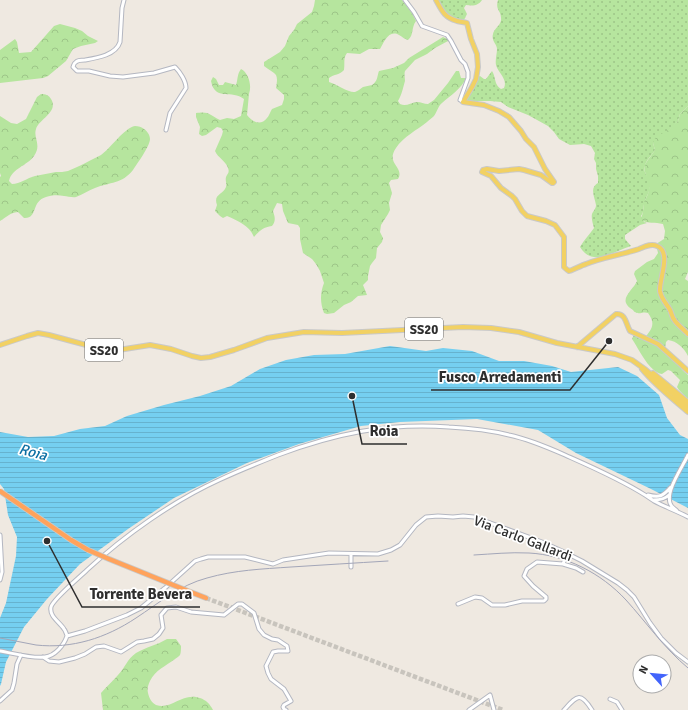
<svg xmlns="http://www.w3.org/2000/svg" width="688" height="710" font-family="Signika,sans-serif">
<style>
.grass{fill:url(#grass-dots)}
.forest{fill:url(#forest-crowns)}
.water{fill:url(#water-rules)}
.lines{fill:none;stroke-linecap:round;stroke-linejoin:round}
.highway-tunnel{stroke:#c8c4bd;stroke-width:4.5;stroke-dasharray:4.5 2;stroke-linecap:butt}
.minor-casing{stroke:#b4b7c1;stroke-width:5}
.major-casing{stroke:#c9c9c9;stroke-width:6}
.highway-casing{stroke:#c9c9c9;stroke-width:6}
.minor{stroke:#fff;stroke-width:3}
.major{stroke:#f2d163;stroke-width:4}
.highway{stroke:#ffa35c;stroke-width:4.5}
.rail{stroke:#a3a6b8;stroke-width:1}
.highway-bridge-casing{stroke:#c9c9c9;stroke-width:6;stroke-linecap:butt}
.highway-bridge{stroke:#ffa35c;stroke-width:4.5}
.labels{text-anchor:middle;stroke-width:3.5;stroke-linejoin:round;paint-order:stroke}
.shield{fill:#fff;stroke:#6d6d6d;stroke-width:1}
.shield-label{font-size:13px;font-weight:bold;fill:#2e2e2e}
.street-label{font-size:14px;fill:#2e2e2e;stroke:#fff}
.water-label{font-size:15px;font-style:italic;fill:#0d6fa3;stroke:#fff}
.leader{fill:none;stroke:#2e2e2e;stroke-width:1.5}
.callout-dot{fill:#2e2e2e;stroke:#fff;stroke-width:1.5}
.callout-label{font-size:15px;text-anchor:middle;font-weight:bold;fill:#2e2e2e;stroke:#fff;stroke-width:3.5;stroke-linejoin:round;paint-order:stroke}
</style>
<defs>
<pattern id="grass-dots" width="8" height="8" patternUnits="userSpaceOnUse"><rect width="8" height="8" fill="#b6e59e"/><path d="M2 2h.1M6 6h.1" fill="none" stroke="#9dc588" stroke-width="1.8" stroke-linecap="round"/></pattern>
<pattern id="forest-crowns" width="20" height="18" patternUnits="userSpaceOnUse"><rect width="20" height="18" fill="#b6e59e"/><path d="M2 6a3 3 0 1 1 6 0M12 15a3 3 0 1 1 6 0" fill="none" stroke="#9dc588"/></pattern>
<pattern id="water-rules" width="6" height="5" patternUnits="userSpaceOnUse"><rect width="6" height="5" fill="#75cff0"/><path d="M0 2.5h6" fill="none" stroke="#66b2ce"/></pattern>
</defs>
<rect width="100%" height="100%" fill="#efe9e1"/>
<path class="grass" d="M 438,0 L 482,0 C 478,6 473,6 466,5 L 464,8 L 467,14 L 464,20 C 446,16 447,16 438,0 Z
M 498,0 L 688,0 L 688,106 L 680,114 L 678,121 L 673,127 L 653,143 L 655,150 C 652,155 646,160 645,166 C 643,172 647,175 649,180 C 652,192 646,195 644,204 C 643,209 644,212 641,216 L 644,222 L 647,223 L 640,225 L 625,235 L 625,239 L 631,246 C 614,251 593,268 580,247 C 584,240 589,235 594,228 C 593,224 591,218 592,214 C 593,211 596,209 596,205 C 595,198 589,188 598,183 L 598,176 L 596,169 L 596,163 L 594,159 L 595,153 L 591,146 L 584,144 L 570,145 L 559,139 L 554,132 L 548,126 L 528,115 L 508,107 L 501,102 L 490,101 L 467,101 L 467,99 L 478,77 L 480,76 L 484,79 L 486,79 L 492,71 C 496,77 494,85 501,89 L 504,88 C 508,79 498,73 496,65 C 495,60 497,54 497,49 C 497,44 491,41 493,34 C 494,28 502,25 501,18 C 501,10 495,10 498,0 Z"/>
<path class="forest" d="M 315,0 L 402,0 L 412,13 L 416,21 C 411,28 414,35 408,40 C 404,39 403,37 399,35 C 389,29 384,42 380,49 L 369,49 L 360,54 L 347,53 C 343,58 345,63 344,70 C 340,75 334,74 329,78 L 329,82 C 336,84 349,93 355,92 C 358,91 360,89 363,87 C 366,86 369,86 372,85 C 378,81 377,76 379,71 L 393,68 L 404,63 L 409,58 L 443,37 L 447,39 L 448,41 L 435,48 L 427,54 L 415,60 L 405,71 C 404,74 405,78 405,81 C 403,88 402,94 398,101 L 400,104 C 406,107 410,103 417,102 C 421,102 424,104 428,104 L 434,100 L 448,83 L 456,71 L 459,71 L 461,78 L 466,78 C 462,88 450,96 442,103 C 438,106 437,112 434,116 C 432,118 429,120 427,122 C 417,130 403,137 396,148 C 385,164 405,167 398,179 L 391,180 L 389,183 L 392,193 L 389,203 L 390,210 L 388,214 L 381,225 L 380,232 L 383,238 L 382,242 L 377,248 L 376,258 L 372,263 L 370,266 L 368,276 L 368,280 L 363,285 L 367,295 L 358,296 L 351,302 L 344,305 L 334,313 L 327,314 L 324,313 C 320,303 320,293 324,283 L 320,271 L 316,264 L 312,259 L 303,253 L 300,239 L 300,228 L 298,225 L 288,223 L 283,211 L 282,204 L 277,203 L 273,211 C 275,217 276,221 272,226 C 264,227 260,230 254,237 C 249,225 238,221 227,216 L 223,218 L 220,216 L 215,211 L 217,205 C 213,194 223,195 226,187 C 227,183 225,181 226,177 C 227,174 230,173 228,168 C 226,161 218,158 215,151 L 222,135 L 223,131 L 221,128 L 217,127 L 206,135 L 202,136 L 199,134 L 200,127 L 196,117 L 196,113 C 210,111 209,115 220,120 L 227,118 L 234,119 L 241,116 L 244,99 C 232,89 215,102 211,81 L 213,77 L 216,79 L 219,85 L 223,85 L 225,82 L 236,85 C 238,79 237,74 241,69 C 249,73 252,86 249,94 L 247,115 C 252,122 261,126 267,118 C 269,116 270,112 272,109 L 282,105 L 284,99 L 284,95 L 276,88 C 279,71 275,75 264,66 L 264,62 L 280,52 L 285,46 L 289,36 L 294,30 L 297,24 L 312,12 L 314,6 Z
M 60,24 L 75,28 L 82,31 L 88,36 L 98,41 L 95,43 L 81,46 L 73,49 L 66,61 L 48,76 L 43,78 L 0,83 L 0,50 L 15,39 L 17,42 L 19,53 L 31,52 L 39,43 L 54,26 Z
M 41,94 C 45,94 49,95 51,99 C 59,112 39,119 36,129 C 33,138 42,145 34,156 C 27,166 12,168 9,181 L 12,184 C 20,184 27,178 35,176 C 42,175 49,173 56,172 C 60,172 64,172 68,171 C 76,168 93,159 101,155 C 111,148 124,128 135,126 C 138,126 142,127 144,129 C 147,131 150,135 150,139 C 150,146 137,164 133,170 C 122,184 110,182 95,188 C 89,190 82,195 76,197 C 73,198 67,196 64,196 C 58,195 52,195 46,197 C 31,201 38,219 24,218 L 18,212 C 9,213 7,217 0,221 L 0,177 L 1,176 L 0,173 L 0,116 L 11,123 L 17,124 L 26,119 L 37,97 Z
M 688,97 L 688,272 L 685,279 L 688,281 L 688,356 C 684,348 677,341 668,340 L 666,342 L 665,349 C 673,358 679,368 688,375 L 688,399 L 679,390 L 677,387 L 680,380 L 671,371 L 668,370 L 662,374 C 649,372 639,349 632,339 L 634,335 L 640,339 L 644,339 C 652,329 656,324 648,313 C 643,311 639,315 635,312 C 634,312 633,310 633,310 C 630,308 627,306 626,303 C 623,296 635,287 637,281 L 634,274 L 635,271 L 647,262 L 654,259 L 658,253 L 656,244 L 664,239 L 665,231 L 663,224 C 655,222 648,224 641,220 C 641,217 643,214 643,211 C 644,208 643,205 644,202 C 646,198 648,195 649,190 C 651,180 641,172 646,163 C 648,159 652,155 655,150 L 653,143 L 654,140 L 656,137 L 670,129 L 678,121 L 680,114 L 688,106 Z
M 167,639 L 176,639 L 181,646 C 181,648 181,653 180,655 C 179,656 177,658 175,659 C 166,666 155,670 150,681 C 148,685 147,689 148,693 C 149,698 152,703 156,705 C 173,710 181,692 200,698 C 206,700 210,704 213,710 L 103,710 L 101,693 C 106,687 113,681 118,675 C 125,668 127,659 136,653 C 146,647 157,645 167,639 Z"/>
<path class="water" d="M 390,346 L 426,351 L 443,348 L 472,351 L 499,361 L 524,361 L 552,366 L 571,372 L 618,367 L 637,376 L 659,395 L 667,418 L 680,435 L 688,439 L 688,508 L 651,489 L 576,453 L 538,430 L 477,419 L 400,422 L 361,426 L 299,444 L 247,463 L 174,498 L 128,529 L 80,564 L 47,599 L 24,627 L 6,662 L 1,684 L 0,686 L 0,618 L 6,603 L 16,556 L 17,537 L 8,515 L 4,489 L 0,484 L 0,432 L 28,437 L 54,436 L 80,429 L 105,426 L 127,416 L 164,405 L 200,396 L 231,386 L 260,369 L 286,360 L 314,355 L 345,354 Z"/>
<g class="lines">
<path class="highway-tunnel" d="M 206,598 L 503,710"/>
<defs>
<path id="minor" d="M 124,0 L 122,8 L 120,42 C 116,55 97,58 85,60 C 82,60 78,60 76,62 C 73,64 74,65 73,67 L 77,71 L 89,71 L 110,76 L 123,77 L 154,73 L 175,67 C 180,72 186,81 186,88 L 170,113 L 166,130
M 405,0 L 414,12 L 422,26 L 447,35 L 451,41 L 461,60 L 465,64 L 468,72 L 468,78 L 460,100 L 462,101
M 648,495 C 660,498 663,496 671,487
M 654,500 C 660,500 665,499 669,495
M 677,511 C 674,508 671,507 670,503 C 666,490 682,468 688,455
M 0,535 L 2,572 L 0,580
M 351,554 L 351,567
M 563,564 L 567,554
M 458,604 L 475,597 L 482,598 L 492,605 L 505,605 L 522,601 L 544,601 L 546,599 L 546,597 L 533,586 L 524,576 L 527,569 L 537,562 L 563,564 L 576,568 L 583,572
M 67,636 C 67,635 65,630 64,629 C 60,622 49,617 51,607 C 53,599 80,577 87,570 C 125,535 173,501 219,480 C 238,471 258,463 278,455 C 334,434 389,422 449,427 C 469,428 489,430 509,435 C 528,439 547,447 565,455 C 592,467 620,479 645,495 C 648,497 651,499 654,501 C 665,507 677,511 688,517
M 67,636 L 85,631 L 127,615 L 141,608 L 165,588 L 195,561 L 201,559 L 208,557 L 245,557 L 273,564 L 283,560 L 329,553 L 378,554 L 391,550 L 400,545 L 416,525 L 426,517 L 438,516 L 453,517 L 463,516 L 474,517 L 542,542 L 562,551 L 582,561 L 618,583 L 627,590 L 634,597 L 650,623 L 661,638 L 676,653 L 688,662
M 0,651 C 12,653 33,659 45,657 C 55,656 64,645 67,636
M 43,657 L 49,661 L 59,662 L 75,658 L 85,654 L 96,647 L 104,646 L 121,652 L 137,642 L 144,641 L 153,639 L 159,634 L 163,628 L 161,615 L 167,608 L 176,607 L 191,612 L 224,615 L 238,604 L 242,604 L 254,613 L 259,629 L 264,635 L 272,639 L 278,640 L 287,646 L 288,651 L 278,651 L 273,652 L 266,666 L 268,673 L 271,679 L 284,689 L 291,701 L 284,705 L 283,707 L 284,709 L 286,710
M 610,699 L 617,702 L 622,710
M 0,701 L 12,690 L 14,683 L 17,664 L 21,655
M 469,710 L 490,695 L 494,710
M 564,710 C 577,696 580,691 592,710"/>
<path id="major" d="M 436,0 C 442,11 444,17 457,21 C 461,22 464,22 467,23 L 471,39 L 477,54 L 478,67 L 476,79 L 472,87 L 463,102 L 484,105 L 499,111 L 509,117 L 521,131 L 526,139 L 534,147 L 545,169 L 554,182 L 553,183 L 552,183 L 541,175 L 524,170 L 519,169 L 499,171 L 487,169 L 483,170 L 482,172 L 491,176 L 501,188 L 512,196 L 515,199 L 522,211 L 527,216 L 546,221 L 555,225 L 564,237 L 564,267 C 566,269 567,270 569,271 C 571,271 582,265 586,264 C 603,257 621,255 639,249 C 644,247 651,243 657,246 C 672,252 659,279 660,291 C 661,299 667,304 670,310 C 672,314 672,318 675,321 C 679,326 684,330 688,334
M 0,345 L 27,336 L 38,333 L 49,335 L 105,350 L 112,351 L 150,345 L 171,349 L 192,356 L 201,358 L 210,357 L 234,350 L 267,338 L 304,332 L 342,333 L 463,327 L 491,328 L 519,332 L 557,343 L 615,354 L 632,360 L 646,370 L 688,407
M 577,347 L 616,314 C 626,313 626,325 630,331 L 658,344 L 688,371
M 642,369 C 655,385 673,399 688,412
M 653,373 L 688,402"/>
<path id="highway" d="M 188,591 L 206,598"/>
</defs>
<use href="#minor" class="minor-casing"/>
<use href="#major" class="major-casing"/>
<use href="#highway" class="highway-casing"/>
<use href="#minor" class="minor"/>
<use href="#major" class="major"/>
<use href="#highway" class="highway"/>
<path class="rail" d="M 474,555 C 492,554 510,552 529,553 C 566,555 601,573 626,600 C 646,622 664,648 688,668
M 0,638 C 12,640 24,643 36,645 C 72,649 106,638 136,618 C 159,603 180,585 207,578 C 235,570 262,569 291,567 C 323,565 355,563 388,561"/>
<defs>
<path id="highway-bridge" d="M 0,491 L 71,540 L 88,550 L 109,559 L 188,591"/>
</defs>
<use href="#highway-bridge" class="highway-bridge-casing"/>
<use href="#highway-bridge" class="highway-bridge"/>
</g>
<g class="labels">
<g class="shield">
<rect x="405" y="318" width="38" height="22" rx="3"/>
<rect x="85" y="339" width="38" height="22" rx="3"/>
</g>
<g class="shield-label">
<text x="424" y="334">SS20</text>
<text x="104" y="355">SS20</text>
</g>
<g class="street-label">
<text transform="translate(523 538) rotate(21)" y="5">Via Carlo Gallardi</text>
</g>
<g class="water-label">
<text transform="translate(33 452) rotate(15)" y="5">Roia</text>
</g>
</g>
<path class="leader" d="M609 341L570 390H431M352 396L362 444H407M47 541L82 607H200"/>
<g class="callout-dot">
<circle cx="609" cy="341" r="4"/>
<circle cx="352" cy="396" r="4"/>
<circle cx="47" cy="541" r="4"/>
</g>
<g class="callout-label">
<text x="500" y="382">Fusco Arredamenti</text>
<text x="384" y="436">Roia</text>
<text x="141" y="599">Torrente Bevera</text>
</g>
<g transform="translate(652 674) rotate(297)"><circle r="19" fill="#ffffff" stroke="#ababab"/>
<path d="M0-3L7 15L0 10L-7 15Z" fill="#4264fb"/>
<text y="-6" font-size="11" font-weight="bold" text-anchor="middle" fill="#2e2e2e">N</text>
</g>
</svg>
